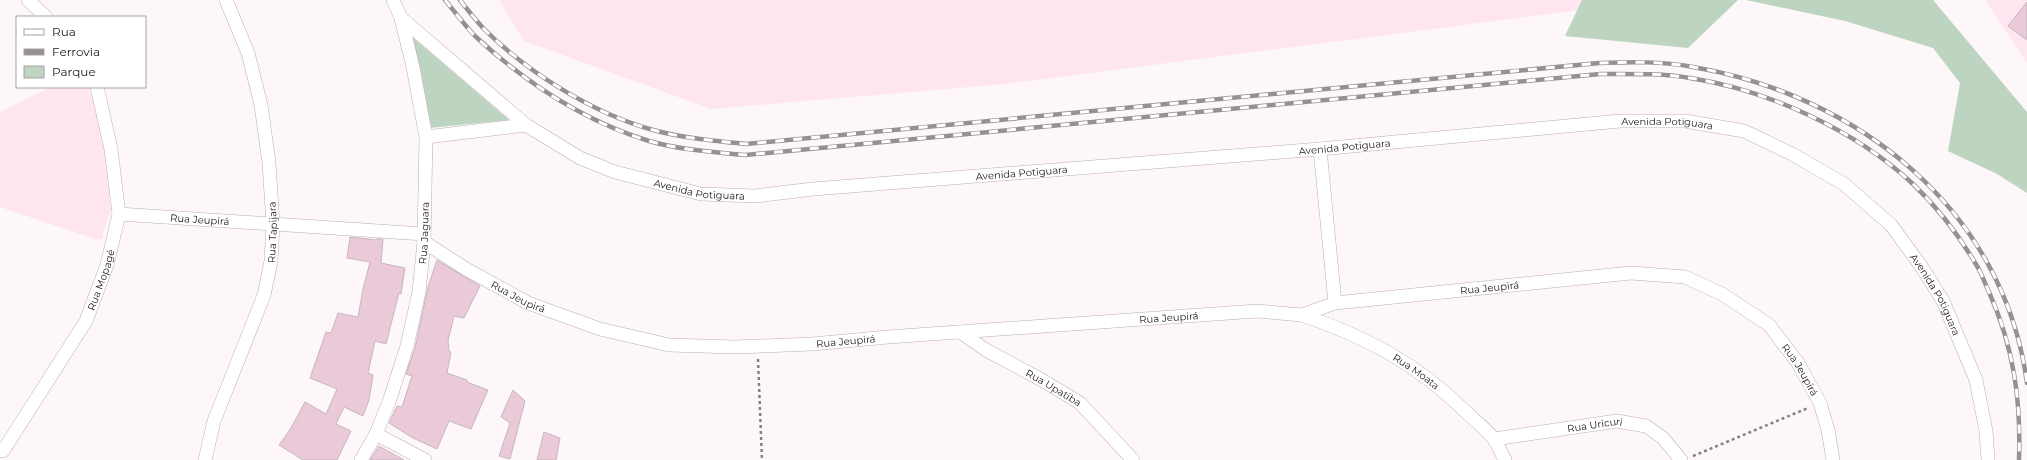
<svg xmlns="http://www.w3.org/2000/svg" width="2027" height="460" font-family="Montserrat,sans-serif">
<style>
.built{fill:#ffe5f0}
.green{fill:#bcd4c0}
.building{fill:#eac9d8;stroke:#c7b6be}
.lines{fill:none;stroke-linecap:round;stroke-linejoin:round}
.minor-casing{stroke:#bcacb3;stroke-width:14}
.path{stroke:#878083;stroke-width:2.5;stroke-dasharray:3 3;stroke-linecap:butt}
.minor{stroke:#fff;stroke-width:13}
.rail-casing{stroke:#969093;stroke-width:4.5}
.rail{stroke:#fff;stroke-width:3;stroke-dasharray:9;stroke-linecap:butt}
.labels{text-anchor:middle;stroke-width:4;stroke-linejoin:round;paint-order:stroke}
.street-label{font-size:10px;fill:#1d171a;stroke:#fff}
</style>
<rect width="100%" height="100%" fill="#fef7fa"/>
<path class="built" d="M 499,0 L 1659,0 L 1005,84 L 711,109 L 524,41 Z
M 1985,0 L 2027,0 L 2027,63 Z
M 51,87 L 88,87 L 103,126 L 111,210 L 104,230 L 102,239 L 95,239 L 0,207 L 0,112 Z"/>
<path class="green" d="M 1582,0 L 1738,0 L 1688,48 L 1565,36 Z
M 1746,0 L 1933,0 L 2027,112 L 2027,193 L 1997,174 L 1948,151 L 1960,83 L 1933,48 L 1845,21 Z
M 411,36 L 509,120 L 429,128 Z"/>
<path class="building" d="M 2027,2 L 2027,40 L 2008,26 Z
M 350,237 L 376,240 L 377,239 L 383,239 L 381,263 L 405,268 L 401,294 L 399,293 L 386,344 L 375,341 L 368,373 L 373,375 L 369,400 L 363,416 L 344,407 L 336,424 L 351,431 L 337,460 L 303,460 L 279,445 L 291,428 L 305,402 L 326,414 L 337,389 L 310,378 L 326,332 L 331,333 L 338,313 L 358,317 L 363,289 L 370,262 L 347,258 Z
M 437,260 L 480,286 L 464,318 L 454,316 L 448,341 L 449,351 L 451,352 L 447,373 L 467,380 L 467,382 L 488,390 L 471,429 L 449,421 L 437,449 L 413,438 L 389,423 L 397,406 L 402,407 L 412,376 L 406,374 L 415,348 L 428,287 Z
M 513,390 L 525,401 L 510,459 L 499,456 L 510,423 L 501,417 Z
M 544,432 L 560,438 L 556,460 L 537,460 Z
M 379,446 L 404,460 L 370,460 Z"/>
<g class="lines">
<defs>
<g id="minor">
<path d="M 28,0 L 46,17"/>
<path id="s1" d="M 401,18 L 526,125 L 580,158 L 615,172 L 701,194 L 755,196 L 813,189 L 1320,149 L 1620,121 L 1685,121 L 1744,131 L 1792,154 L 1844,184 L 1891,225 L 1921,266 L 1943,301 L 1976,380 L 1986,431 L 1988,460"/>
<path d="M 426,137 L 526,125"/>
<path d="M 1320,149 L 1335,303"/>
<path id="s2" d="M 119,214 L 424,234"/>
<path id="s3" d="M 424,242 L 466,269 L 528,303 L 600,329 L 669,345 L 735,347 L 812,344 L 888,337 L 1257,311 L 1302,315 L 1335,303 L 1631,273 L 1685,277 L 1722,294 L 1769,325 L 1798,363 L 1820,403 L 1828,430 L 1833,460"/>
<path id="s4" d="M 1302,315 C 1366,337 1416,363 1465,411 C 1474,420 1485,428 1493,438 C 1498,444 1501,453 1505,460"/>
<path id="s5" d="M 960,332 L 986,350 L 1042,380 L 1080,403 L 1133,460"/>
<path d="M 376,434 L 425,460"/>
<path id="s6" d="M 1494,439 L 1617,421 L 1646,426 L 1663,438 L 1681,460"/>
<path id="s7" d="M 3,451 L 86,321 L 107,265 L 119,214 L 111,149 L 97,87"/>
<path id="s8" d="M 205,460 L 214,421 L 264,295 L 271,261 L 273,225 L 269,163 L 261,105 L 248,53 L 226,0"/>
<path id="s9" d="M 361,460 L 376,434 L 390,399 L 407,346 L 419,292 L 424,242 L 426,137 L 413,67 L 401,18 L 393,0"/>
</g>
</defs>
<use href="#minor" class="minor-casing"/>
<path class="path" d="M 758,359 L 762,460
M 1693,456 L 1808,408"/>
<use href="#minor" class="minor"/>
<defs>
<path id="rail" d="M 445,0 C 455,12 465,26 476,37 C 526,83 584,121 649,141 C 680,150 714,152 745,155 L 1600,74 C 1630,74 1660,73 1690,78 C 1768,90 1855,130 1913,184 C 1937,207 1960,237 1977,266 C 1982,274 1985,284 1989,292 C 2014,348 2021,400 2019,460
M 460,0 C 467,9 475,19 483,28 C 527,72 592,113 653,130 C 683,138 715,141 746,144 L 1599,63 C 1630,62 1662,61 1693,67 C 1858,95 2004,210 2027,383"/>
</defs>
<use href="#rail" class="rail-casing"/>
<use href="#rail" class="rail"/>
</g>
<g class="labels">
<g class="street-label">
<text dy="4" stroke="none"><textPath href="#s1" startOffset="1324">Avenida Potiguara</textPath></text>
<text dy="4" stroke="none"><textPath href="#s1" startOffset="1000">Avenida Potiguara</textPath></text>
<text dy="4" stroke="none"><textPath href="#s1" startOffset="676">Avenida Potiguara</textPath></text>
<text dy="4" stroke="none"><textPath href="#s1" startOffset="352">Avenida Potiguara</textPath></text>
<text dy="4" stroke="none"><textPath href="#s2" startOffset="81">Rua Jeupirá</textPath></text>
<text dy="4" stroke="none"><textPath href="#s8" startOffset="239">Rua Tapijara</textPath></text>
<text dy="4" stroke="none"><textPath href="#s9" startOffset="238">Rua Jaguara</textPath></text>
<text dy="4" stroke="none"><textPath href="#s7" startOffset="198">Rua Mopagé</textPath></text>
<text dy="4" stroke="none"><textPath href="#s3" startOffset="1093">Rua Jeupirá</textPath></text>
<text dy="4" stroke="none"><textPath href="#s1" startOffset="1660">Avenida Potiguara</textPath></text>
<text dy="4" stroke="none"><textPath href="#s3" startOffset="109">Rua Jeupirá</textPath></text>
<text dy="4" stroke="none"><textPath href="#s3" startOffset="769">Rua Jeupirá</textPath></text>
<text dy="4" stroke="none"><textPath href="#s3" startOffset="445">Rua Jeupirá</textPath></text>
<text dy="4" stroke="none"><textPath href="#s3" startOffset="1441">Rua Jeupirá</textPath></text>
<text dy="4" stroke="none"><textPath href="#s4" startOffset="128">Rua Moata</textPath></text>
<text dy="4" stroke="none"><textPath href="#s5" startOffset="109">Rua Upatiba</textPath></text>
<text dy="4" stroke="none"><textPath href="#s6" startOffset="102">Rua Uricuri</textPath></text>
</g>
</g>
<rect x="16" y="16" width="130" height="72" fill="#ffffff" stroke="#a5a2a3"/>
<rect x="24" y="29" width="20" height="6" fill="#ffffff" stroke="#a5a2a3"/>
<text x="52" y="36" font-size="12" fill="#1d171a">Rua</text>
<rect x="24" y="49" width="20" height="6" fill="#969093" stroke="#a5a2a3"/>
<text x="52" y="56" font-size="12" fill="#1d171a">Ferrovia</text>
<rect x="24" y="66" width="20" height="12" fill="#bcd4c0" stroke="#a5a2a3"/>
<text x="52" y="76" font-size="12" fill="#1d171a">Parque</text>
</svg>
